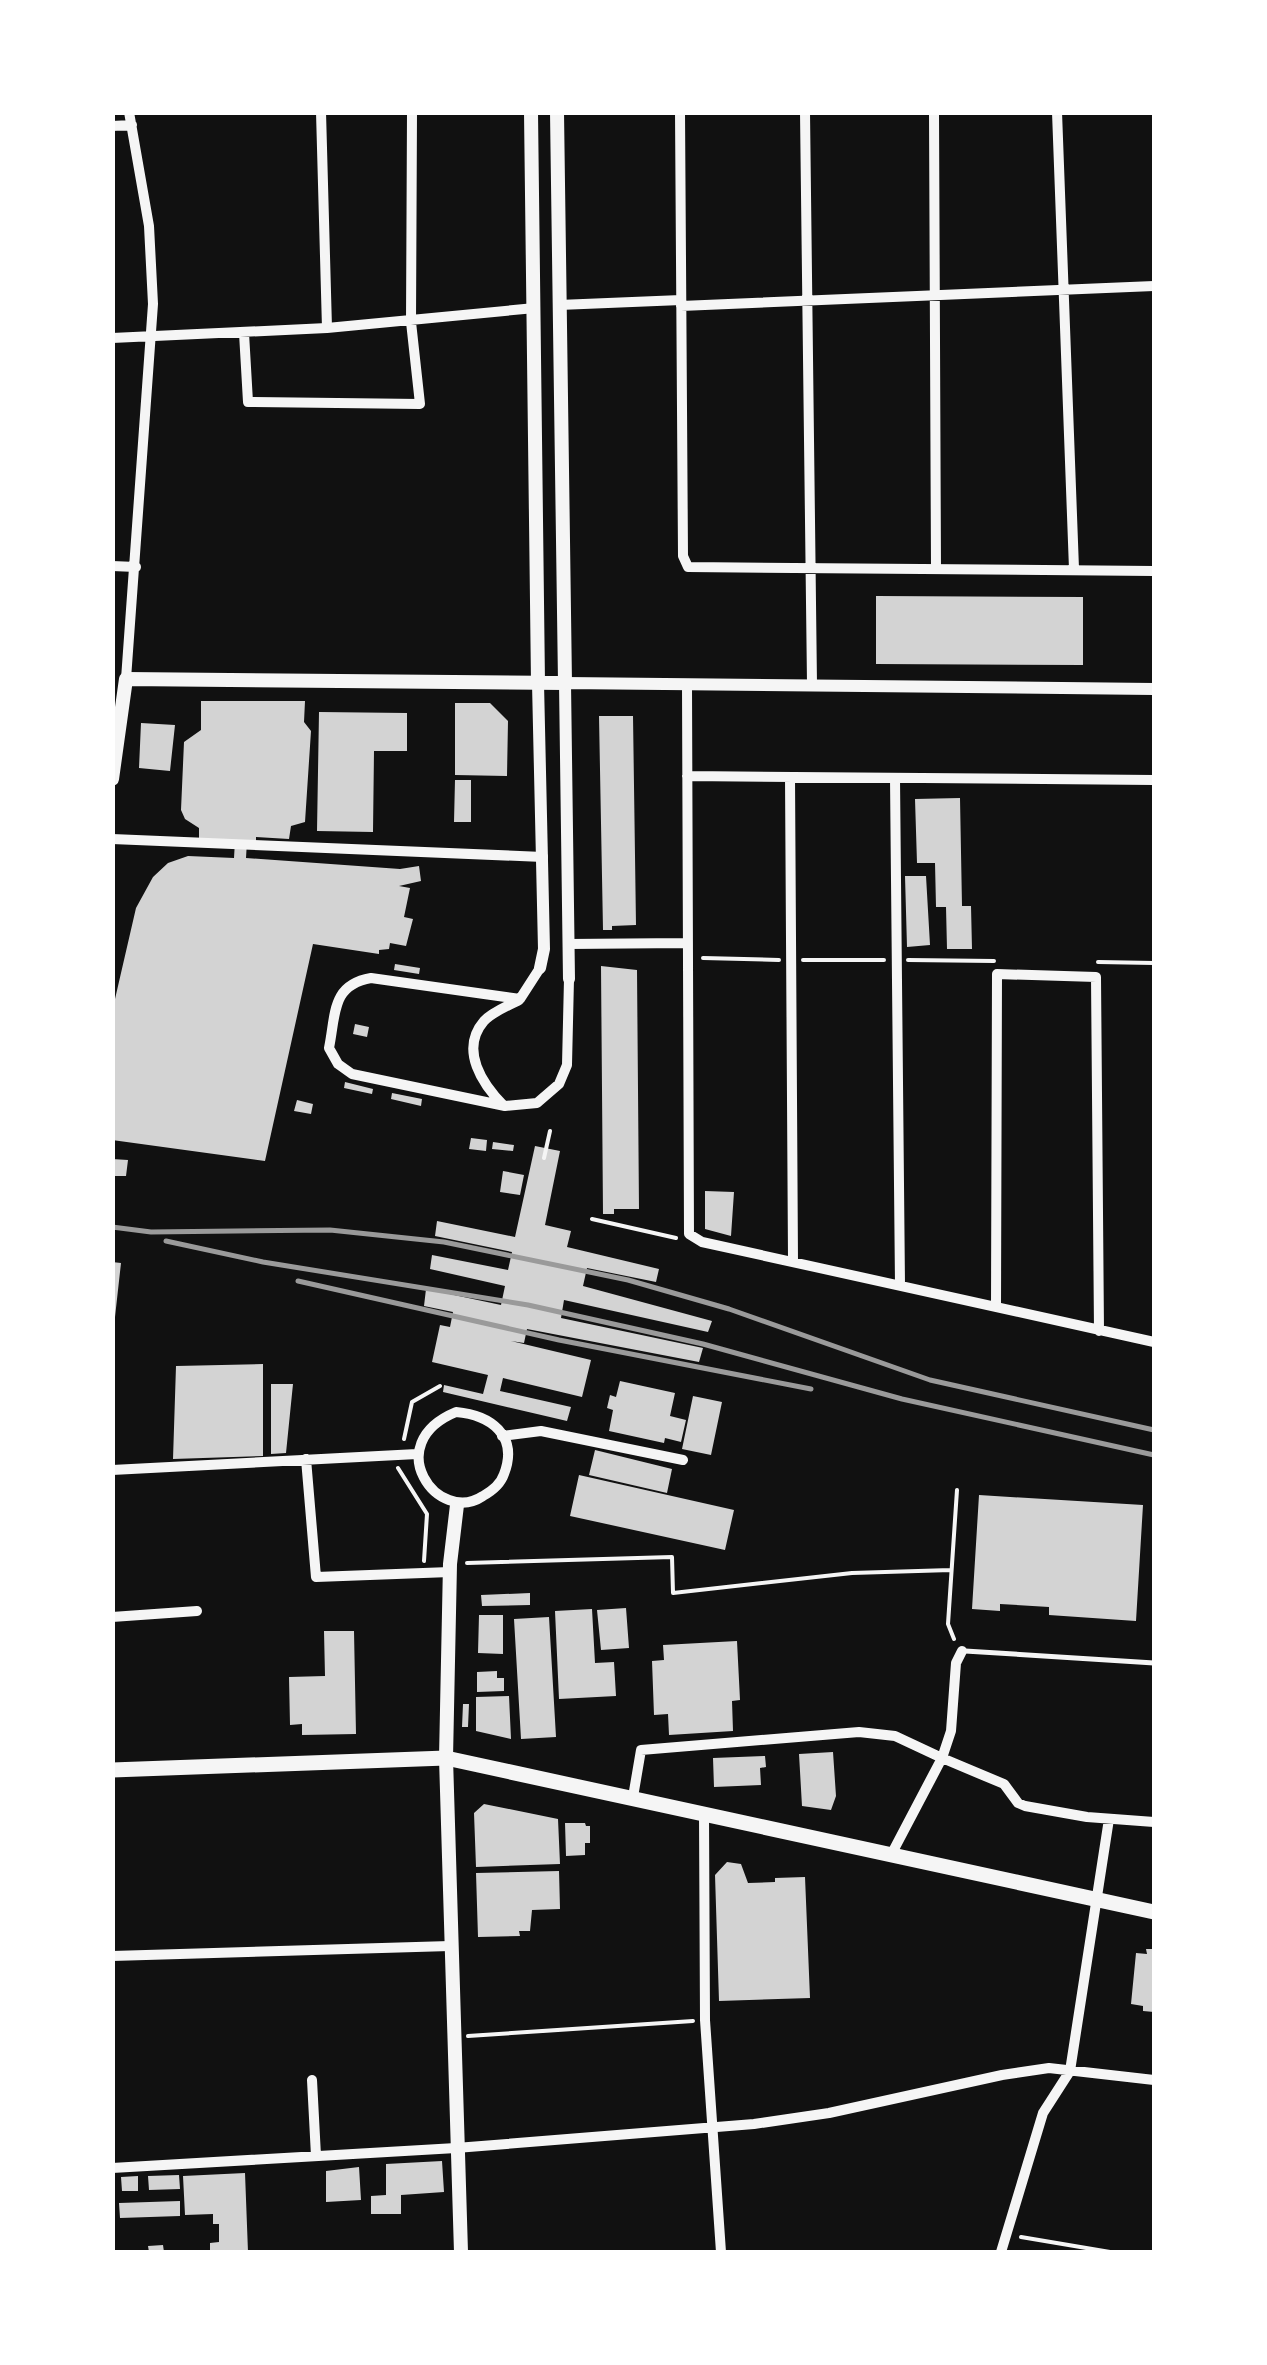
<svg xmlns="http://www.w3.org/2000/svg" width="1267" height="2365" font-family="Lato,sans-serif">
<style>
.building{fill:#d3d3d3}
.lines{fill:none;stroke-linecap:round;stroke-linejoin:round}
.path{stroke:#f5f5f5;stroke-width:4}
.service{stroke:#f5f5f5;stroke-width:5}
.minor{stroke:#f5f5f5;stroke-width:10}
.tertiary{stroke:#f5f5f5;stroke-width:12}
.secondary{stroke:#f5f5f5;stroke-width:14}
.primary{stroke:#f5f5f5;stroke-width:15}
.rail{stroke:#9a9a9a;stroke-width:5}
</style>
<rect width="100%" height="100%" fill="#111"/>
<path class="building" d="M 876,596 L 1083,597 L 1083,665 L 876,664 Z
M 201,701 L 305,701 L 304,722 L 311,731 L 305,822 L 291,826 L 289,839 L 256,837 L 256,841 L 247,841 L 246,858 L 400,869 L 419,866 L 421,881 L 399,886 L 410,888 L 404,917 L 413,919 L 406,946 L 390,943 L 389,949 L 379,950 L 379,954 L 313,944 L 265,1161 L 112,1140 L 112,1012 L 136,908 L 153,877 L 168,863 L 188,856 L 234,858 L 235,841 L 199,839 L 199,828 L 185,819 L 181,810 L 184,742 L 201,730 Z
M 455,703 L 490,703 L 508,721 L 507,776 L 455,775 Z
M 319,712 L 407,713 L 407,751 L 374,751 L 373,832 L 317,831 Z
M 599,716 L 633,716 L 636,925 L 612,926 L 612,930 L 603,930 Z
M 141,723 L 175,725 L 170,771 L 139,768 Z
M 455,780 L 471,780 L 471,822 L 454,822 Z
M 960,798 L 962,906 L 971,906 L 972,949 L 947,949 L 946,907 L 936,907 L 935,863 L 917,863 L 915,799 Z
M 905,876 L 926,876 L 930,945 L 907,947 Z
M 395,964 L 420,968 L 419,974 L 394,970 Z
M 601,966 L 637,970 L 639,1209 L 614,1209 L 614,1214 L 603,1214 Z
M 355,1024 L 369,1027 L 367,1037 L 353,1034 Z
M 345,1082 L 373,1089 L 372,1094 L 344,1088 Z
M 392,1093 L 422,1099 L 421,1106 L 391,1099 Z
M 297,1100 L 313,1104 L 311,1114 L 294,1111 Z
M 471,1138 L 487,1140 L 486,1151 L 469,1149 Z
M 493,1142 L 514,1145 L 513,1151 L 492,1149 Z
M 535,1146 L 560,1151 L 545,1225 L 571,1231 L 567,1247 L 659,1269 L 656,1282 L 587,1268 L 583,1286 L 712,1321 L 708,1332 L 564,1300 L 561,1318 L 703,1348 L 699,1362 L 527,1329 L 524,1343 L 511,1341 L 591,1360 L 582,1397 L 503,1378 L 500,1391 L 571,1407 L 567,1421 L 443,1392 L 444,1385 L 483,1394 L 488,1375 L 432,1362 L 440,1325 L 450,1327 L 453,1312 L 424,1306 L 426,1289 L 501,1305 L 505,1286 L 430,1269 L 432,1255 L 508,1270 L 512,1252 L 435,1236 L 437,1221 L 515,1237 Z
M 112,1159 L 128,1160 L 126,1176 L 112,1176 Z
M 503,1171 L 524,1175 L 520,1195 L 500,1192 Z
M 705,1191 L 734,1192 L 731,1236 L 705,1229 Z
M 112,1262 L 121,1263 L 115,1317 L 112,1317 Z
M 263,1364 L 263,1456 L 173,1459 L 176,1366 Z
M 620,1381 L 675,1393 L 670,1416 L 686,1420 L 681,1442 L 665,1438 L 664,1443 L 609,1431 L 613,1410 L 607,1408 L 610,1395 L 616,1397 Z
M 271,1384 L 293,1384 L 286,1453 L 271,1454 Z
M 693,1396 L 722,1402 L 711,1455 L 682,1449 Z
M 595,1450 L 672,1469 L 667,1493 L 589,1475 Z
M 579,1475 L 734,1510 L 725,1550 L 570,1516 Z
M 979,1495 L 1143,1505 L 1136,1621 L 1049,1615 L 1049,1607 L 1000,1604 L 1000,1611 L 972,1609 Z
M 530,1593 L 530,1605 L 482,1606 L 481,1595 Z
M 626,1608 L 629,1648 L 601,1650 L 597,1610 Z
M 592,1609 L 595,1663 L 614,1662 L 616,1696 L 559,1699 L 555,1611 Z
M 479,1615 L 503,1615 L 503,1654 L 478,1653 Z
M 549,1617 L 556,1737 L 521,1739 L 514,1619 Z
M 324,1631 L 354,1631 L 356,1734 L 302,1735 L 302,1724 L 290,1725 L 289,1677 L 325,1676 Z
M 737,1641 L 740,1700 L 732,1701 L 733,1731 L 669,1735 L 668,1714 L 654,1715 L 652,1661 L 664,1660 L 663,1645 Z
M 497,1671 L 497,1678 L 504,1678 L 504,1691 L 477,1692 L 477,1672 Z
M 509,1696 L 511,1739 L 476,1731 L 476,1697 Z
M 463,1704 L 469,1704 L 468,1727 L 462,1727 Z
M 833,1752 L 836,1796 L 831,1810 L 802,1806 L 799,1754 Z
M 765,1756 L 766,1767 L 760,1768 L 761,1785 L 714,1787 L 713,1758 Z
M 484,1804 L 558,1819 L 560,1864 L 476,1867 L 474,1813 Z
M 565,1823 L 585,1823 L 586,1826 L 590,1826 L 590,1843 L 585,1843 L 585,1855 L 566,1856 Z
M 727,1862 L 741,1864 L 748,1883 L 775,1882 L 775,1878 L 805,1877 L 810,1998 L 719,2001 L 715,1875 Z
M 559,1871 L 560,1909 L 532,1910 L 530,1931 L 519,1931 L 520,1936 L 478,1937 L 476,1873 Z
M 1146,1949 L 1154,1949 L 1154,2012 L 1143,2011 L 1143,2006 L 1131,2004 L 1136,1953 L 1147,1954 Z
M 442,2161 L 444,2192 L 401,2195 L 401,2214 L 371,2214 L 371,2196 L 386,2195 L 386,2164 Z
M 359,2167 L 361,2200 L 326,2202 L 326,2171 Z
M 245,2173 L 248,2252 L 210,2252 L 210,2243 L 219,2242 L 219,2224 L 213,2224 L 213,2214 L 185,2215 L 183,2176 Z
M 179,2175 L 180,2189 L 149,2190 L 148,2176 Z
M 138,2176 L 138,2191 L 122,2191 L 121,2177 Z
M 180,2201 L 180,2216 L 120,2218 L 119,2203 Z
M 163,2245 L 164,2252 L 149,2252 L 148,2246 Z"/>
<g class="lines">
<path class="path" d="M 703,958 L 779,960
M 803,960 L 884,960
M 908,960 L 994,961
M 1098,962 L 1154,963
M 544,1158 L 550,1131
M 592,1219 L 676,1238
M 404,1439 L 412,1402 L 440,1386
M 398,1468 L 427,1514 L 424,1561
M 467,1563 L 672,1557 L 673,1593 L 852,1573 L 951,1570
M 954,1639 L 948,1624 L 957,1490
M 468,2036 L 693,2021
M 1021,2237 L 1110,2252"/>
<path class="service" d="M 965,1651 L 1154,1663"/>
<path class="minor" d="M 321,112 L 327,328
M 680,112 L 683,556 L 688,567 L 1154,571
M 805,112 L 812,684
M 934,112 L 936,568
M 1057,112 L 1074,569
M 112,126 L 132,125
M 559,305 L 681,300
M 681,306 L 1154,286
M 244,333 L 248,402 L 420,404 L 411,322 L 412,112
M 112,338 L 327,328 L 535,308
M 112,566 L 136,567
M 126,679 L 153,304 L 149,226 L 129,112
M 687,685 L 689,1234 L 702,1242 L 1154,1342
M 687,776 L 1154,780
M 790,777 L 793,1260
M 895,778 L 900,1285
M 112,839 L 543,857
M 568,944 L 686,943
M 540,968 L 520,999 L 371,978 C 331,985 336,1014 329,1048 L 338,1064 L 352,1074 L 505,1106 L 537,1103 L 559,1084 L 567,1065 L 569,979
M 504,1106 C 483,1085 459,1050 484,1021 C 492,1012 508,1006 519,1000
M 996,1307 L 997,974 L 1096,977 L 1099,1331
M 456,1412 C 490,1415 519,1435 504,1474 C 501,1483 492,1491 483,1496 C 438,1526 379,1444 456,1412 Z
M 502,1436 L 541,1431 L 683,1460
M 306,1459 L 316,1577 L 450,1572
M 112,1470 L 417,1454
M 112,1617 L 197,1611
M 962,1651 L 956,1663 L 951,1731 L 942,1758 L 1004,1784 L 1018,1803 L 1025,1806 L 1087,1817 L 1154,1822
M 633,1797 L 641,1750 L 859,1732 L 895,1736 L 942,1758 L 891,1855
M 704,1815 L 705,2020 L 721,2252
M 112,1956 L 450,1946
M 312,2080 L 316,2156
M 112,2168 L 456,2148 L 754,2124 L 829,2113 L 1002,2075 L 1049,2068 L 1154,2080
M 1001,2252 L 1043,2113 L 1070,2071 L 1109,1819"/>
<path class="tertiary" d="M 538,683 L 544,949 L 540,968
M 569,979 L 565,683 L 1154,689"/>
<path class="secondary" d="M 531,112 L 538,683
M 112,779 L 126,679 L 565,683 L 557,112
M 457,1505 L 450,1564 L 446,1758 L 461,2252"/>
<path class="primary" d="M 112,1770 L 446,1758 L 1154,1912"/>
<path class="rail" d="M 112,1227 L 151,1232 L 330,1230 L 444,1242 L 628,1280 L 729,1309 L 930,1380 L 1154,1430
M 166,1241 L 263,1262 L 528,1305 L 703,1344 L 902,1399 L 1154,1455
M 298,1281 L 559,1340 L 811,1389"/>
</g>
<rect width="1267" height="2365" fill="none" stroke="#ffffff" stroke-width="230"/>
</svg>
